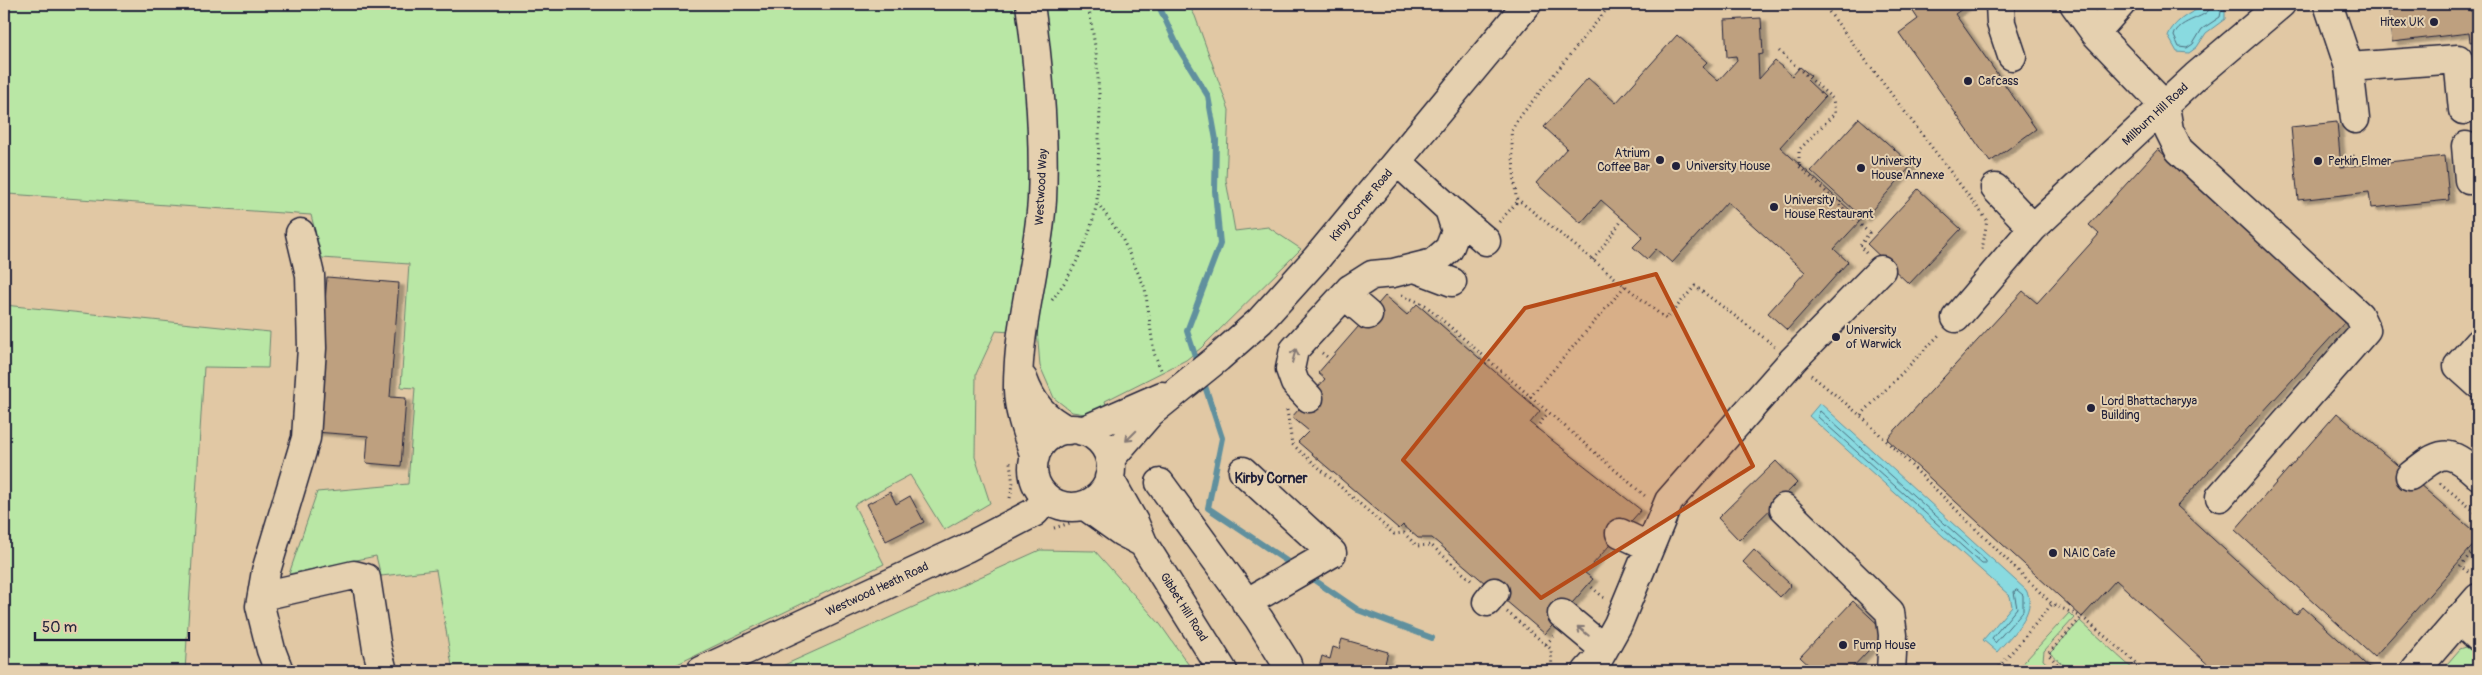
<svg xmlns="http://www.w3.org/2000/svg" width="2482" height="675" font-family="Pangolin,sans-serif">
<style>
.green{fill:#b9e7a5;stroke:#6e8470}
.water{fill:#89dae0;stroke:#60909e}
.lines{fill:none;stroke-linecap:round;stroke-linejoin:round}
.shore{stroke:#4b6c7d;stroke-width:1}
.stream{stroke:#60909e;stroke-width:6}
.building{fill:#bea07f;stroke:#22223b;filter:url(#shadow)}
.minor-casing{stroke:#22223b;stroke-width:31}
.path{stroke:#22223b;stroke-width:3;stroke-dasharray:1 4;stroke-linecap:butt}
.minor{stroke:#e5d0af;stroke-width:28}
.oneway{stroke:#847975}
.marked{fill:#b64b18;fill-opacity:0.2;stroke:#b64b18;stroke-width:4;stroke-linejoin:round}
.poi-dot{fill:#22223b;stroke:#e5d0af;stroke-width:2}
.labels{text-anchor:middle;stroke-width:4;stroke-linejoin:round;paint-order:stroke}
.poi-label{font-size:12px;fill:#22223b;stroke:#e5d0af;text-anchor:start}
.street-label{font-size:12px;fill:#22223b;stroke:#e5d0af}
.neighbourhood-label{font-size:14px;font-weight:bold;fill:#22223b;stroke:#e5d0af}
</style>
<defs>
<filter id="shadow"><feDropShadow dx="5.5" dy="3" stdDeviation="1" flood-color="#0004"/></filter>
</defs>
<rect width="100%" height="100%" fill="#e1c8a4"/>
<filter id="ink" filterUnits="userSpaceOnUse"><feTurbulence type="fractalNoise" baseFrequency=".02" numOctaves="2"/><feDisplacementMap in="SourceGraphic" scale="10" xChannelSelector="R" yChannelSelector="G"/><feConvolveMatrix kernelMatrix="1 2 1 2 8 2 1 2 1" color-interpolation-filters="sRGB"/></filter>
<g filter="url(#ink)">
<path class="green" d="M 4,4 L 1020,4 L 1031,96 L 1027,245 L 1011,332 L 996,331 L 976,374 L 975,457 L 990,503 L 944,530 L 910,475 L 854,505 L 884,564 L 663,671 L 490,671 L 489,665 L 452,666 L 436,570 L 381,576 L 376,556 L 289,574 L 317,492 L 408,484 L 415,388 L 401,387 L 409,264 L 322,258 L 311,215 L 8,194 L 4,249 Z
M 1042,4 L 1188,4 L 1195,16 L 1229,110 L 1226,180 L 1235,231 L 1268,227 L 1301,249 L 1201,348 L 1186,360 L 1105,401 L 1107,408 L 1085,414 L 1072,412 L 1054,398 L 1040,366 L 1037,329 L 1054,229 L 1057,136 Z
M 4,305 L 270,332 L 268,368 L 204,367 L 185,671 L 4,671 Z
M 1040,550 L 1095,551 L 1160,624 L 1193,671 L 771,671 Z
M 2069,613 L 2074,618 L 2044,651 L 2043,660 L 2055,671 L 2016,671 Z
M 2080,621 L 2135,671 L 2070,671 L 2050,653 Z
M 2469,646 L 2478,647 L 2478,671 L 2441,671 L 2460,649 Z"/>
<path class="water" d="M 2216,4 L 2225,7 L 2225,19 L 2206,33 L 2197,47 L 2189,53 L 2177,52 L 2168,36 C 2173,20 2199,6 2216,4 Z
M 1820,403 L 2026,590 C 2039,612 2010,636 1997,652 L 1983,640 L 2012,606 L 2010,596 L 1809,416 Z"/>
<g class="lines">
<path class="shore" d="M 2212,4 C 2211,19 2178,18 2174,36 L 2179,47 L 2187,48 L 2193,44 L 2202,29 L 2220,17 L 2221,12 L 2216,4
M 1820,411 L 1986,561 L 1986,564 L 1982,564 L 1818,417 Z
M 2017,590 L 2023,595 L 2023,611 L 1995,643 L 1992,638 L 2017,608 L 2014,592 Z"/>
<path class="stream" d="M 1158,4 L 1179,49 L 1208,96 L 1216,140 L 1215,191 L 1220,244 L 1187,331 L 1198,365
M 1203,380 L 1222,438 L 1208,508 L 1294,566
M 1307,575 L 1358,610 L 1432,638"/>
</g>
<path class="building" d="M 1908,4 L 1969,4 L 1955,14 L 2036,129 L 1990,162 L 1899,33 L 1918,19 Z
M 2388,4 L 2469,4 L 2470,11 L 2478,11 L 2478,56 L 2476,41 L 2470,42 L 2469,33 L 2392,42 Z
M 1761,18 L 1763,54 L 1758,55 L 1759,79 L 1775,61 L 1792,76 L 1800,67 L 1811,76 L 1807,80 L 1825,97 L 1780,147 L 1861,220 L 1834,249 L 1848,262 L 1787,330 L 1768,313 L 1805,272 L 1727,202 L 1672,263 L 1656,249 L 1647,259 L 1633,247 L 1643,237 L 1601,200 L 1581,223 L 1536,183 L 1567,148 L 1544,127 L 1588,78 L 1616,103 L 1677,35 L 1707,62 L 1702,67 L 1718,81 L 1737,60 L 1736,56 L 1727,57 L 1725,20 Z
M 1859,118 L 1912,165 L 1864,219 L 1811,171 Z
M 2337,122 L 2341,167 L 2445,156 L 2449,200 L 2371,208 L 2369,192 L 2298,200 L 2291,127 Z
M 2158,149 L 2346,321 L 2177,506 L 2296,615 L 2303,607 L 2373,671 L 2215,671 L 2116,580 L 2082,617 L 1887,439 L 2023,291 L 2037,303 L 2099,234 L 2089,225 Z
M 1918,189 L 1961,229 L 1909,284 L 1867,244 Z
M 327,277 L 399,283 L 390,397 L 406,398 L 401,466 L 366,463 L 368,436 L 315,432 Z
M 1385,296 L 1407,315 L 1417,304 L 1540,411 L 1530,423 L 1641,510 L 1585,573 L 1593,579 L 1545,634 L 1432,538 L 1418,538 L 1403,525 L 1399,529 L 1298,442 L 1309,431 L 1292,417 L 1325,379 L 1318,373 Z
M 2337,413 L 2478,535 L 2478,540 L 2374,657 L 2235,530 Z
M 1776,461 L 1797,483 L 1739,540 L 1718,518 Z
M 890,492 L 896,504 L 910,496 L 924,522 L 886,541 L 867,504 Z
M 1754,550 L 1791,585 L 1780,597 L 1743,562 Z
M 1853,601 L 1886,632 L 1849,671 L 1815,671 L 1800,657 Z
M 1342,639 L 1388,652 L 1383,671 L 1318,671 L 1322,656 L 1330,659 L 1333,647 L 1339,649 Z"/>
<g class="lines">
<defs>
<path id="minor" d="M 1030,4 C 1039,69 1045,134 1042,200 C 1038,264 1017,327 1018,391 C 1019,414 1028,436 1035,457
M 2000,4 L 2001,23 L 2012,56
M 2074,4 L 2095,33 L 2165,106 L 2169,130 L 2179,150 L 2359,315 L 2366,330 L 2220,497
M 2328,4 L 2349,67 L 2458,59 L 2463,110
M 2095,33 L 2121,4
M 2349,67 L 2355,119
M 2466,146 L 2469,180
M 1995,188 L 2033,228 L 2196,76 L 2281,4
M 1449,209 L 1486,241
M 1415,268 L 1452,282
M 1350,289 L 1354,303 L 1368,315
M 1956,318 L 2033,228
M 2478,343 L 2458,366 L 2478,384
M 1023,379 C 1032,404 1044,418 1068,430
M 1309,398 L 1295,383 L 1290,369 L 1294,350 L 1350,289 L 1372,275 L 1393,273 L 1433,263 L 1449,249 L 1456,231 L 1449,209 L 1397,161
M1033 468a39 39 0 1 1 78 0a39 39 0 1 1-78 0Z
M 1082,431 L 1162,396
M 1110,459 L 1150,413 L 1218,358 L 1260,321 L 1316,259 L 1527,4
M 1243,471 L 1332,553 L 1246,603
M 2410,476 C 2440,452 2447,446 2478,475
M 1109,478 L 1135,524 L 1143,543 L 1223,671
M 1160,483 L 1259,619 L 1287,664 L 1289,671
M 1084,505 L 1122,532 L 1143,543
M 1784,508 L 1890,612 L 1893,635 L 1891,671
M 1620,533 L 1650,547
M 262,596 L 354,575 L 366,578 L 377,649 L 383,671
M 1487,602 L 1495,592
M 1562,614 L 1604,649
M 2459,619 L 2478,637
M 279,671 L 271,650 L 260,606 L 266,571 L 306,438 L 312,348 L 310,275 L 300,233
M 701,671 L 966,548 L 1035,512 L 1047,498
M 1587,671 L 1599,658 L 1618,624 L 1669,501 L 1793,360 L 1881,270
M 2415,671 L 2478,598"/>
</defs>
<use href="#minor" class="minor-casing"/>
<path class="path" d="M 1088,4 L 1096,52 L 1100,107 L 1097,202 L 1121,236 L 1145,288 L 1154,353 L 1162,372
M 1611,4 L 1518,119 L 1511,131 L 1516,198 L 1666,319 L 1695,286 L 1775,346
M 1823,4 L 1987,220 L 1982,250
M 1779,51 L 1833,99 L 1835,113 L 1799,150 L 1799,166 L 1869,233 L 1860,246 L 1866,253
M 2353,155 L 2355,166
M 1499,222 L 1519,200
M 1593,260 L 1623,219
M 1402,295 L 1425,305 L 1645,496
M 1052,300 C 1075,270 1090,238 1097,202
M 1322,353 L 1330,359
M 1811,375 L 1861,416 L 2052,604 L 2082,617 L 2146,671
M 1530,397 L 1625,286
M 1287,410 L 1292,444 L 1394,534 L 1404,533 L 1417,546 L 1431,545 L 1473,582
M 1861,415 L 1940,334
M 1536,428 L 1548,413
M 2440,483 L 2478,514
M 1010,498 L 1013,485 L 1010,462
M 1054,528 L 1070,523
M 2472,575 L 2460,566 L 2478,546
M 1588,584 L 1604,598
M 1507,612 L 1551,649 L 1552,671
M 1546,644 L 1554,636
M 1996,671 L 2052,604
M 2064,671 L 2048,654 L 2082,617"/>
<use href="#minor" class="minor"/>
</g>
<defs><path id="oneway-shaft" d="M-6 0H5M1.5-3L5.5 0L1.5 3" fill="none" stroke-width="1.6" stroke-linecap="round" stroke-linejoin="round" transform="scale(1.25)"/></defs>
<g class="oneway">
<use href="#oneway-shaft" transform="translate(1294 356) rotate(-74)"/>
<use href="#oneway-shaft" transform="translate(1131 436) rotate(135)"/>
<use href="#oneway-shaft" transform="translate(1583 631) rotate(-141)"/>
</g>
</g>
<path class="marked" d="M 1656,274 L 1753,466 L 1541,598 L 1403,460 L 1525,308 Z"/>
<g class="poi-dot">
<circle cx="2434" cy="22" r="5"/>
<circle cx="1968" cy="81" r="5"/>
<circle cx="1660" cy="160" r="5"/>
<circle cx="2318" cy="161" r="5"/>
<circle cx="1676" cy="166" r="5"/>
<circle cx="1861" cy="168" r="5"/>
<circle cx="1774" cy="207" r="5"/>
<circle cx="1836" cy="337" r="5"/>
<circle cx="2091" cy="408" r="5"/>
<circle cx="2053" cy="553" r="5"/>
<circle cx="1843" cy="645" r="5"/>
</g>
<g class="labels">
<g class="poi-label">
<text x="2424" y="26" text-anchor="end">Hitex UK</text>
<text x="1978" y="85">Cafcass</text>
<text x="1650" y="157" text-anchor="end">Atrium<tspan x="1650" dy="14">Coffee Bar</tspan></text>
<text x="1871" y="165">University<tspan x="1871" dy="14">House Annexe</tspan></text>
<text x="2328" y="165">Perkin Elmer</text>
<text x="1686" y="170">University House</text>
<text x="1784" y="204">University<tspan x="1784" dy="14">House Restaurant</tspan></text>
<text x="1846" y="334">University<tspan x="1846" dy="14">of Warwick</tspan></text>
<text x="2101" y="405">Lord Bhattacharyya<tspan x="2101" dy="14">Building</tspan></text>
<text x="2063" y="557">NAIC Cafe</text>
<text x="1853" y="649">Pump House</text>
</g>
<g class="street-label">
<text transform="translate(2155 114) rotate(-43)" y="4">Millburn Hill Road</text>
<text transform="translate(1041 187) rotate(-87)" y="4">Westwood Way</text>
<text transform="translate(1361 205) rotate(-50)" y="4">Kirby Corner Road</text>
<text transform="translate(877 589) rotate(-25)" y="4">Westwood Heath Road</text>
<text transform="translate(1184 607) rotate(58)" y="4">Gibbet Hill Road</text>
</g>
<g class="neighbourhood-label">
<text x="1271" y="483">Kirby Corner</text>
</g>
</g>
<rect width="2482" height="675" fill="none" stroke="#e5d0af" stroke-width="20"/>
<rect x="10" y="10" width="2462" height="655" fill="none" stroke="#22223b" stroke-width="2" filter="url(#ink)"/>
<path d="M35 632v8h154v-8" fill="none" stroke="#22223b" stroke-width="2.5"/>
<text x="42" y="632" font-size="15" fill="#22223b" stroke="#e5d0af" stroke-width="4" paint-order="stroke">50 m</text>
</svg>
